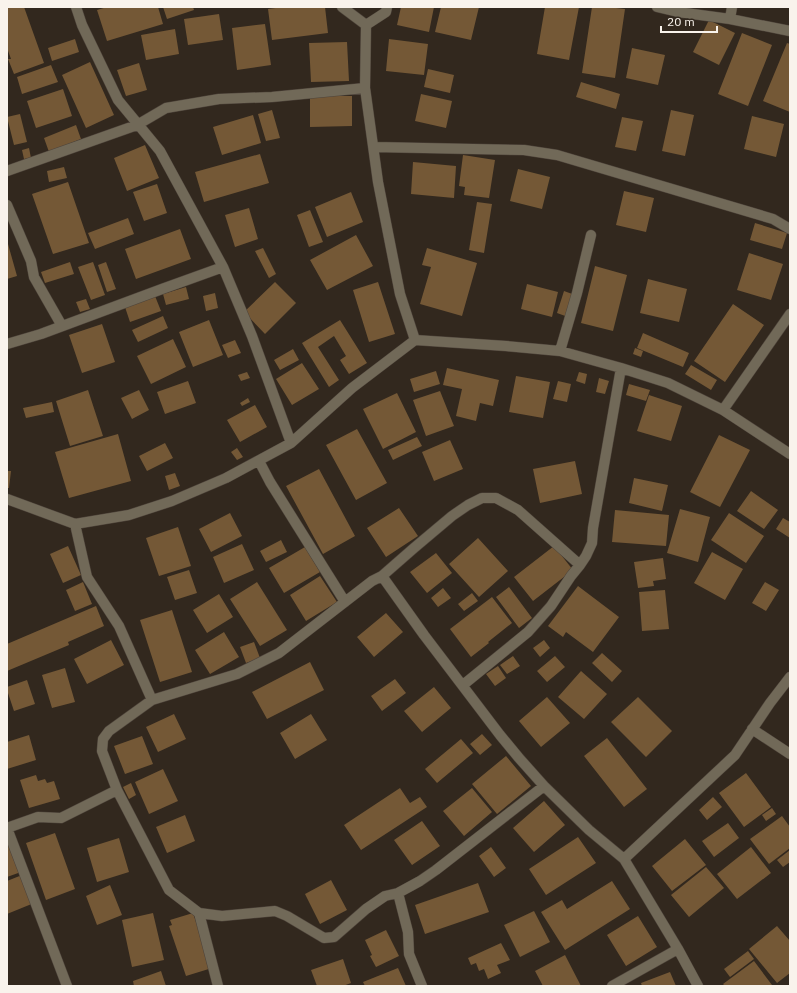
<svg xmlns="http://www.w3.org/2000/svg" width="797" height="993" font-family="'IBM Plex Sans',sans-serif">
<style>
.building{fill:#745836}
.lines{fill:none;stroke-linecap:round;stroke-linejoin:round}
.minor-casing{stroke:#4e443b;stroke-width:11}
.minor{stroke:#716958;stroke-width:10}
</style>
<rect width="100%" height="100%" fill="#32281e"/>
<path class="building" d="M 7,7 L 24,7 L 44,63 L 14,74 L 8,59 L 11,59 L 7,48 Z
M 107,7 L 158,7 L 163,24 L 107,41 L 97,10 Z
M 163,7 L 193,7 L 194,10 L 167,19 Z
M 283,7 L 325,7 L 328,33 L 272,40 L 268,9 Z
M 401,7 L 434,7 L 429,32 L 397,25 Z
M 441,7 L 479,7 L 471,40 L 435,32 Z
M 545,7 L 579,7 L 569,60 L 537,54 Z
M 592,7 L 607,7 L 625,9 L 615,78 L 582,73 Z
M 219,14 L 223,40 L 188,45 L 184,19 Z
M 709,20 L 735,33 L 719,65 L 693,52 Z
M 265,24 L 271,65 L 237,70 L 232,28 Z
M 175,29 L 179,54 L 146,60 L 141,35 Z
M 742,33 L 772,45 L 748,106 L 718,94 Z
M 75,39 L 79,52 L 52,61 L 48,48 Z
M 389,39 L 428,44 L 424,75 L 386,71 Z
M 347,42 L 349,81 L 311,82 L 309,43 Z
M 787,43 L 790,44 L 790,112 L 763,101 Z
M 632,48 L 665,55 L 658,85 L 626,78 Z
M 90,62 L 114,115 L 86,128 L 62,75 Z
M 139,63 L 147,90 L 126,96 L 117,70 Z
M 51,65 L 58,82 L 22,94 L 17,77 Z
M 428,69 L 454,75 L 450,93 L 424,87 Z
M 581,82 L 620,94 L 616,109 L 576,97 Z
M 63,89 L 72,116 L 36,128 L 27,101 Z
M 421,94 L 452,101 L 446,128 L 415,121 Z
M 310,96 L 352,96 L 352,126 L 310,127 Z
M 272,110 L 280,138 L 266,141 L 258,114 Z
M 671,110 L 694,115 L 685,156 L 662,151 Z
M 20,114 L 27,142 L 14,145 L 7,117 Z
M 253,115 L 261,143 L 222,155 L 213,127 Z
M 752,116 L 784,124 L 776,157 L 744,149 Z
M 622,117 L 643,121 L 636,151 L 615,147 Z
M 76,125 L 81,139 L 49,152 L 44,138 Z
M 145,145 L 159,178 L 127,191 L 114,158 Z
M 29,148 L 31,158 L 24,159 L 22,150 Z
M 260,154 L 269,183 L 204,202 L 195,172 Z
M 463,155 L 495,160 L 489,198 L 464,195 L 465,187 L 459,186 Z
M 413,162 L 456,166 L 454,198 L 411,194 Z
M 64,167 L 67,178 L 49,182 L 47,171 Z
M 518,169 L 550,177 L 542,209 L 510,201 Z
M 68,182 L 89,243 L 53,254 L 32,194 Z
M 157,184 L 167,213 L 144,221 L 133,192 Z
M 624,191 L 654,198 L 646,232 L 616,225 Z
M 351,192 L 363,222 L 327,237 L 315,207 Z
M 477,202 L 492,204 L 484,253 L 469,250 Z
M 249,208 L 258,239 L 235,247 L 225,215 Z
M 310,210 L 323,242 L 309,247 L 297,215 Z
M 128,218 L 134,234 L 95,249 L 88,233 Z
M 755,223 L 787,233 L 782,249 L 750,240 Z
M 180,229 L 191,259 L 136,279 L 125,249 Z
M 356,235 L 373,266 L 327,290 L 310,260 Z
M 7,244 L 8,244 L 17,276 L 7,279 Z
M 263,248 L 276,274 L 269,278 L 255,251 Z
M 427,248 L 477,263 L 462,316 L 420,304 L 431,267 L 422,265 Z
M 749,253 L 783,264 L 771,300 L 737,290 Z
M 70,262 L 74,274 L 45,283 L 41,272 Z
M 93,262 L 105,295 L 91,300 L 78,267 Z
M 106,262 L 116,289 L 107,292 L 98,265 Z
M 595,266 L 627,275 L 613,331 L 581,323 Z
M 648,279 L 687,289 L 679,322 L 640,313 Z
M 275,282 L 296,303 L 265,334 L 244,312 Z
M 378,282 L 395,334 L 369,342 L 353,290 Z
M 527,284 L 558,292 L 552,317 L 521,309 Z
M 186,287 L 189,299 L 166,305 L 163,294 Z
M 564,291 L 575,295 L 568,317 L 557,313 Z
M 215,293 L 218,308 L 206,311 L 203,296 Z
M 155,296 L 161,311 L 130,322 L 125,307 Z
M 86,299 L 90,309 L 80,312 L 76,302 Z
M 733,304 L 764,325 L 725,382 L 694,361 Z
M 163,316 L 168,328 L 138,342 L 132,330 Z
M 209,320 L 223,355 L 193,367 L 179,332 Z
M 340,320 L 367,363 L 349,374 L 340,360 L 346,356 L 334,336 L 318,347 L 339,380 L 329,387 L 302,343 Z
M 102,324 L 115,362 L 82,373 L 69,335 Z
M 643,333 L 689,353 L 683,367 L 637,348 Z
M 173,339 L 186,367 L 151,384 L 137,356 Z
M 235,340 L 241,353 L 228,358 L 222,345 Z
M 635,348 L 643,351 L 641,357 L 633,354 Z
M 293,349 L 299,360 L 280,370 L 274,360 Z
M 302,363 L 319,389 L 292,405 L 276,379 Z
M 691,365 L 717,380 L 711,390 L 685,374 Z
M 447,368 L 499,380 L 493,406 L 480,403 L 476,421 L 456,416 L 462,389 L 443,385 Z
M 436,371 L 440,384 L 414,392 L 410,379 Z
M 247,372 L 250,378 L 241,381 L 238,375 Z
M 579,372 L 587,374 L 585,384 L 576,381 Z
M 516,376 L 550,382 L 543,418 L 509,412 Z
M 599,378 L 609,381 L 605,394 L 596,392 Z
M 188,381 L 196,403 L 165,414 L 157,392 Z
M 558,381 L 571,384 L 567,402 L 553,399 Z
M 629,384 L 650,390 L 646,401 L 626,395 Z
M 88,390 L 103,436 L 70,446 L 56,401 Z
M 139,390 L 149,410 L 132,419 L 121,398 Z
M 440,391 L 454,426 L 426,436 L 413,400 Z
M 397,393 L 416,432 L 383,449 L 363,409 Z
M 649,395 L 682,406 L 671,441 L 637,431 Z
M 248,398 L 250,402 L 242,406 L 240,403 Z
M 52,402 L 54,412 L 26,418 L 23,408 Z
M 255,405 L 267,427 L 240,442 L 227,420 Z
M 357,429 L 387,483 L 356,500 L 326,445 Z
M 118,434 L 131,481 L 69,498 L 55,452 Z
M 719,435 L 750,450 L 720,507 L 690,492 Z
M 417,437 L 422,446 L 393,460 L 388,450 Z
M 450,440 L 463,469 L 434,481 L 422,452 Z
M 165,443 L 173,458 L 147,471 L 139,456 Z
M 237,448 L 243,457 L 237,460 L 231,452 Z
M 575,461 L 582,494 L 540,503 L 533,469 Z
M 319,469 L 355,536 L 323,554 L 286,486 Z
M 7,471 L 11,471 L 9,488 L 7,488 Z
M 175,473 L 180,486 L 169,490 L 165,476 Z
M 634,478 L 668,485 L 662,511 L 629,503 Z
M 751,491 L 778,510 L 764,529 L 737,511 Z
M 399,508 L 418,536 L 386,557 L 367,528 Z
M 680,509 L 710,517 L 698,562 L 667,553 Z
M 615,510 L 669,515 L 666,546 L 612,542 Z
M 230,513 L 242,536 L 211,552 L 199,529 Z
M 729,513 L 764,536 L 746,563 L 711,540 Z
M 783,518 L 790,522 L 790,538 L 776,529 Z
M 178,527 L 191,566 L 159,576 L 146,538 Z
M 478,538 L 508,571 L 479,597 L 449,564 Z
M 281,540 L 287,552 L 266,562 L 260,551 Z
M 242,544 L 254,570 L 224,583 L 213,557 Z
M 68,546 L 81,575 L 63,583 L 50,554 Z
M 554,546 L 573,570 L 533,601 L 514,577 Z
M 305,547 L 320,572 L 284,593 L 269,568 Z
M 712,552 L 743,569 L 725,600 L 694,583 Z
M 436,553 L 452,573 L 427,593 L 410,572 Z
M 663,558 L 666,579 L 653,581 L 654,586 L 638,588 L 634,562 Z
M 189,570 L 197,593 L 175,600 L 167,577 Z
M 320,576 L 337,602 L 306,621 L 290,595 Z
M 83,582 L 92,604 L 75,611 L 66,590 Z
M 257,582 L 287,630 L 260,646 L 230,599 Z
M 765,582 L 779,590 L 766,611 L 752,603 Z
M 578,586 L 619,617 L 593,652 L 566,632 L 563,637 L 548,626 Z
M 509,587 L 532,618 L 519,628 L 496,597 Z
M 443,588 L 451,598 L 438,607 L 431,598 Z
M 665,590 L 669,629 L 642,631 L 639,592 Z
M 472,593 L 478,601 L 464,611 L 458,604 Z
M 219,594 L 233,617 L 207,633 L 193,610 Z
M 492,597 L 512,623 L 488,642 L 489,643 L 471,657 L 450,629 Z
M 96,606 L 104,626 L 68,642 L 69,645 L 7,671 L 7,644 Z
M 172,610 L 192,672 L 160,682 L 140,620 Z
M 386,613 L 403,632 L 374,657 L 357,637 Z
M 224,632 L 239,657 L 210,674 L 195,650 Z
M 111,640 L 124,665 L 87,684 L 74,659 Z
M 544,640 L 550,648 L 540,657 L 533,648 Z
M 254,642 L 260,658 L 246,663 L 240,647 Z
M 602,653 L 622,671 L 612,682 L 592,663 Z
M 513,656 L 520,666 L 507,674 L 500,665 Z
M 555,656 L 565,667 L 547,682 L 537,671 Z
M 310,662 L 324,690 L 267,719 L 252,692 Z
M 498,666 L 506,678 L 495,686 L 486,674 Z
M 65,668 L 75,702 L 52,708 L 42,675 Z
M 581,671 L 607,694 L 584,719 L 558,697 Z
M 395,679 L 406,693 L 382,711 L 371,696 Z
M 27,680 L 35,704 L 14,711 L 7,690 L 7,687 Z
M 434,687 L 451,708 L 422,732 L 404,711 Z
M 547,697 L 570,723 L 541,747 L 519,721 Z
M 638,697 L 672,731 L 646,757 L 611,722 Z
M 174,714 L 186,739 L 158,752 L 146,727 Z
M 311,714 L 327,740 L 295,759 L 280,733 Z
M 482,734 L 492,745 L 480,755 L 470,744 Z
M 29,735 L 36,760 L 7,769 L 7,742 Z
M 142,736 L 153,764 L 125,774 L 114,746 Z
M 607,738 L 647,789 L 624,807 L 584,756 Z
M 461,739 L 473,753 L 437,783 L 425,769 Z
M 506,756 L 531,786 L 497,814 L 472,784 Z
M 163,769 L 178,801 L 149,814 L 135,782 Z
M 746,773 L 771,807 L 744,827 L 719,793 Z
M 36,775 L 38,781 L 45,779 L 47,783 L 54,781 L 60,799 L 29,808 L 20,780 Z
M 131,783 L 136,795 L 129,799 L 123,787 Z
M 400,788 L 410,803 L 420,797 L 427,807 L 361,850 L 344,825 Z
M 472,788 L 492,812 L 464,836 L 443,811 Z
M 713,797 L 722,807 L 707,820 L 699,810 Z
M 544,801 L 565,825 L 534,852 L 513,828 Z
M 772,808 L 776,814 L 766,821 L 762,815 Z
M 185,815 L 195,841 L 167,853 L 156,827 Z
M 782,816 L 790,827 L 790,848 L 769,864 L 750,839 Z
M 422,821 L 440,846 L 412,865 L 394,840 Z
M 728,823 L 739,838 L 714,857 L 702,841 Z
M 55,833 L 75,889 L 46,900 L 26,843 Z
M 578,837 L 596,863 L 546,895 L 529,869 Z
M 119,838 L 129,872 L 97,882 L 87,848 Z
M 685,839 L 706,865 L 672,891 L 652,866 Z
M 11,843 L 21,872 L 7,877 L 7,844 Z
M 491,847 L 506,868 L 494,877 L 479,856 Z
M 751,847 L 771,873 L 737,899 L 717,874 Z
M 790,850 L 790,862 L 783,867 L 777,860 Z
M 706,867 L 724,888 L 689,917 L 671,895 Z
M 22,875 L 34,903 L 7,914 L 7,881 Z
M 331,880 L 347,910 L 320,924 L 305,894 Z
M 612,881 L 630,909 L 565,950 L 541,912 L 562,900 L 567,909 Z
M 478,883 L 489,912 L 425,934 L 415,905 Z
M 110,885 L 122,915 L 97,925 L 86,896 Z
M 534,911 L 550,942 L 520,957 L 504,925 Z
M 153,913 L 164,960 L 132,967 L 122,920 Z
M 193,913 L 212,968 L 186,976 L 169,926 L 172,925 L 170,920 Z
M 638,916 L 657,947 L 626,966 L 607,935 Z
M 777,926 L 790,941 L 790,973 L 777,983 L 749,949 Z
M 386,930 L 399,956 L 376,967 L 370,956 L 372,955 L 365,940 Z
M 501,943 L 510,960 L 497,965 L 501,973 L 488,979 L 484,969 L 479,971 L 476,963 L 471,965 L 468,958 Z
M 748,951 L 754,959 L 730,977 L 724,969 Z
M 565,955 L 581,986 L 543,986 L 535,971 Z
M 343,959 L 351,983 L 343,986 L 317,986 L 311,970 Z
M 754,961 L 772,985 L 770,986 L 725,986 L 723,984 Z
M 398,968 L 406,986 L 365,986 L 363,982 Z
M 161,971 L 166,986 L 134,986 L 133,981 Z
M 670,972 L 676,986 L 642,986 L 641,983 Z"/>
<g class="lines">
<defs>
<path id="minor" d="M 76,7 L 82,25 L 118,100 L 160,151 L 223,267 L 252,336 L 291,443
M 342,7 L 366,25 L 365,88 L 378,182 L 400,294 L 415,340
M 657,7 L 678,12 L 730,19 L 790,31
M 730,19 L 732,7
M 366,25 L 386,12 L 387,7
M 374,147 L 524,150 L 557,155 L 773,219 L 790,229
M 7,171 L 137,125 L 166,108 L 219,99 L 272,97 L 365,88
M 7,205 L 31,261 L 34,277 L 62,326
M 7,344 L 41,334 L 162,289 L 223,267
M 560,351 L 577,293 L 591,235
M 723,410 L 790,314
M 259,461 L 270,482 L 345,602
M 7,499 L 75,524 L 129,515 L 172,501 L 226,478 L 291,443 L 352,388 L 415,340 L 506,346 L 560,351 L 621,368 L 668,383 L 723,410 L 790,454
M 75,524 L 87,577 L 119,626 L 152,700
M 382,576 L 424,635 L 500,735 L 519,758 L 544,786 L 589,830 L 624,859 L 678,949 L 698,986
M 463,685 L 528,632 L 551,606 L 571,576 L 580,565
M 752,729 L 790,754
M 544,786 L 436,870 L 420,881 L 398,893 L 385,896 L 366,909 L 334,937 L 324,938 L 287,916 L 275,911 L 222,916 L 199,913 L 169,890 L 117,790 L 102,751 L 103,739 L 109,731 L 152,700 L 237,674 L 279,653 L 372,581 L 382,576 L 414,548 L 452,516 L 468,505 L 482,498 L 496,498 L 518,510 L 580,565 L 586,556 L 592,543 L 593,528 L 621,368
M 7,828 L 67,986
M 7,828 L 38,817 L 61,818 L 117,790
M 624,859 L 735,755 L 770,703 L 790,677
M 398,893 L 408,932 L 409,954 L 422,986
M 199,913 L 218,986
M 612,986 L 678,949"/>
</defs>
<use href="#minor" class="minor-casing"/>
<use href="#minor" class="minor"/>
</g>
<rect width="797" height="993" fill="none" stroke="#f9f3ec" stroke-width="16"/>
<path d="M661 26v6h56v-6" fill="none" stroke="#f9f3ec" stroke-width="2"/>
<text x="667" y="26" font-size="12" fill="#f9f3ec" stroke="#32281e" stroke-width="3" paint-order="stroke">20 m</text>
</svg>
